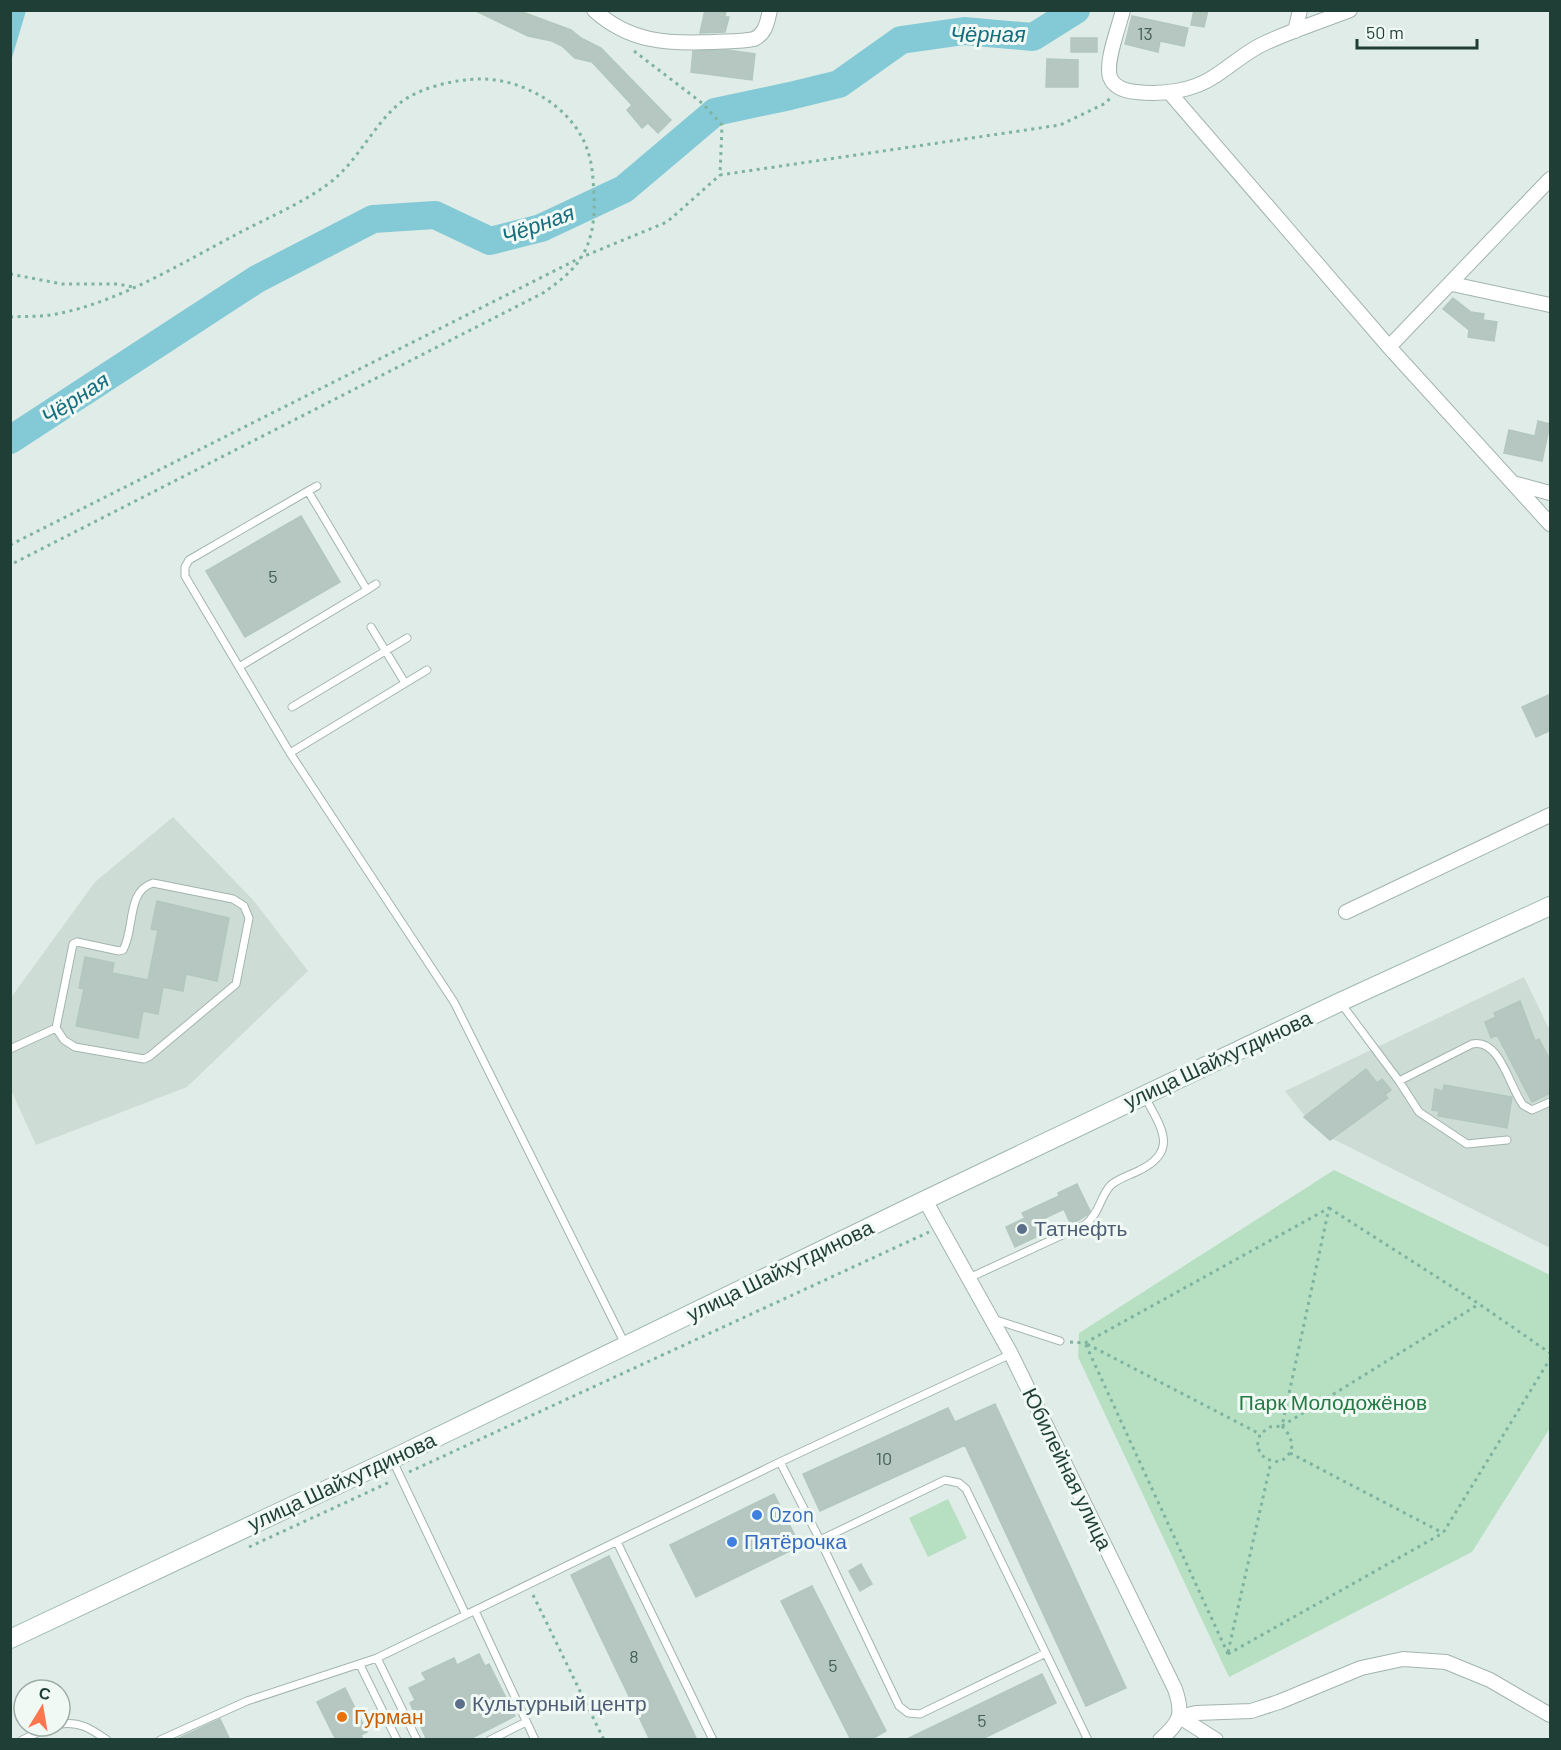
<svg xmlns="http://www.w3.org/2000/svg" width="1561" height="1750" font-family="Barlow,sans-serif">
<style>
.built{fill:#cedcd6}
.green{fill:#b7e0c2}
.water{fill:#84cad6}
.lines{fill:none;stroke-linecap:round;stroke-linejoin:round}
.river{stroke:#84cad6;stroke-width:28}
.building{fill:#b5c7c0;stroke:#b2c7be;stroke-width:1.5}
.lane-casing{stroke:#a2b4ae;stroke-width:9}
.street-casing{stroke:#a2b4ae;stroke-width:16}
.secondary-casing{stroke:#9eb9af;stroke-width:20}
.path{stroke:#7eb3a2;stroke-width:3;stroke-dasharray:3 4.5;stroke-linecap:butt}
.lane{stroke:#fff;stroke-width:7}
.street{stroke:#fff;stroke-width:14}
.secondary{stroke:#fff;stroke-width:18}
.service-dot{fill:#5c6f8a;stroke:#f1f9f5;stroke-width:2}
.shop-dot{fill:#3f7fe0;stroke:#f1f9f5;stroke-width:2}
.food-dot{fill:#e8710a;stroke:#f1f9f5;stroke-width:2}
.labels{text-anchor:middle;stroke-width:6;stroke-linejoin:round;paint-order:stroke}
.number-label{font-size:18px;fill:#446058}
.street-label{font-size:21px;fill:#1f3e36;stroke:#f1f9f5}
.service-label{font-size:21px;fill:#4e5e75;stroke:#f1f9f5;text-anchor:start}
.park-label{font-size:21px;fill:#267945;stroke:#f1f9f5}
.shop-label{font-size:21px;fill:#366cbe;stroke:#f1f9f5;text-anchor:start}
.food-label{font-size:21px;fill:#c56008;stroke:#f1f9f5;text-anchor:start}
.water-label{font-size:22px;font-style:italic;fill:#156e7f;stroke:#f1f9f5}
</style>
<rect width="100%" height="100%" fill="#e0ece7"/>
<path class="built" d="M 173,817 L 254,901 L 308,971 L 187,1087 L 36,1145 L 11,1090 L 10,999 L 95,882 Z
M 1524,977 L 1550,1031 L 1550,1248 L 1331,1138 L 1303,1114 L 1285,1091 Z"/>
<path class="green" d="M 1334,1170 L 1550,1275 L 1550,1428 L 1472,1552 L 1229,1677 L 1078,1357 L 1079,1333 Z
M 948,1499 L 967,1538 L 928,1557 L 909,1518 Z"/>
<path class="water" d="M 11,10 L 26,11 L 11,61 L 10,11 Z"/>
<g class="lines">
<path class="river" d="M 10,440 L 257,279 L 373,219 L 435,215 L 490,241 L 541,228 L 624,189 L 715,112 L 790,96 L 839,84 L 901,40 L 964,31 L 1033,37 L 1076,10"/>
</g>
<path class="building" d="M 474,10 L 517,10 L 571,30 L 581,38 L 601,48 L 671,120 L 658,133 L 648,123 L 642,128 L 627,110 L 632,105 L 592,62 L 575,58 L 562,46 L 552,41 L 528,36 Z
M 705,10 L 726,10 L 725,17 L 729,17 L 725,32 L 700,33 Z
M 1194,10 L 1208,10 L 1204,27 L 1191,25 Z
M 1132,16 L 1188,28 L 1184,46 L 1160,41 L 1158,52 L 1125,44 Z
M 1071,38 L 1097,38 L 1097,52 L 1071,52 Z
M 727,50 L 755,54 L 752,80 L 691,72 L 693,51 Z
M 1047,59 L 1078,60 L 1078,87 L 1046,87 Z
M 1453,298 L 1471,312 L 1484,314 L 1483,320 L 1497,322 L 1494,341 L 1468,337 L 1469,330 L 1443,309 Z
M 1538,421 L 1550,424 L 1542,461 L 1504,453 L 1509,430 L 1535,436 Z
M 301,516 L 340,582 L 245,637 L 206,571 Z
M 1551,694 L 1551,730 L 1536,737 L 1522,707 Z
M 157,901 L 229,918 L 217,981 L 186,974 L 183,991 L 163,987 L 158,1014 L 143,1011 L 138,1038 L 76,1026 L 84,989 L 79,988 L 85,957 L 114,963 L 112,973 L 148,980 L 158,930 L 151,929 Z
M 1520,1001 L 1535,1041 L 1539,1039 L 1551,1062 L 1551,1093 L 1532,1102 L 1497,1035 L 1491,1038 L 1485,1022 L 1496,1017 L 1494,1013 Z
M 1366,1069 L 1377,1083 L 1382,1079 L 1391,1090 L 1385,1095 L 1388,1098 L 1330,1140 L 1304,1117 Z
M 1444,1085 L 1512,1097 L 1507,1128 L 1438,1116 L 1439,1111 L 1432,1110 L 1435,1089 L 1443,1091 Z
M 1077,1184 L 1090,1211 L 1087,1215 L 1071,1225 L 1064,1209 L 1041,1220 L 1047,1232 L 1015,1247 L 1006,1227 L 1025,1218 L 1022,1213 L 1059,1196 L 1058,1193 Z
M 995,1404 L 1126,1688 L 1086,1706 L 965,1445 L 820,1511 L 803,1474 L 948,1408 L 955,1422 Z
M 774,1494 L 800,1546 L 696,1597 L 670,1545 Z
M 609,1556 L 697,1740 L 650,1740 L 571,1575 Z
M 861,1564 L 872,1584 L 860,1591 L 849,1571 Z
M 812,1586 L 886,1731 L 870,1740 L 851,1740 L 781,1601 Z
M 479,1654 L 485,1666 L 489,1664 L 515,1716 L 468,1740 L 427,1740 L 410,1703 L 415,1700 L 409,1688 L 426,1680 L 422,1673 L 454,1658 L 457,1665 Z
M 1042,1674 L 1056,1703 L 980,1740 L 905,1740 Z
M 345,1688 L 367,1732 L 361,1735 L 363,1740 L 336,1740 L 317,1702 Z
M 220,1719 L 230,1740 L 175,1740 Z"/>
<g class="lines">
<defs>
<path id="lane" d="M 308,491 L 317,486
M 367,590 L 376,584
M 371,627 L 405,683
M 239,667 L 367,590 L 308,491 L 189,560 L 185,567 L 185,576 L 290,753 L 454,1002 L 625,1344
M 292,707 L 407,638
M 290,753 L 427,670
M 153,883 L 233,899 L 244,906 L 249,918 L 236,984 L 150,1056 L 144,1059 L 75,1047 L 64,1040 L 56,1028 L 73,944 L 77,942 L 119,951 L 123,950 C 135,930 126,891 153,883 Z
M 1340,1002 L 1399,1081 L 1472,1044 C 1500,1038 1509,1086 1523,1105 L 1532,1110 L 1550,1102
M 10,1049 L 56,1028
M 1399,1081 L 1419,1112 L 1467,1144 L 1507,1140
M 969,1278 L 1086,1224 C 1101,1211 1100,1196 1111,1185 C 1119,1178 1131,1175 1140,1170 C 1180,1150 1160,1126 1145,1097
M 993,1319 L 1060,1341
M 392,1459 L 466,1615
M 780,1462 L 820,1540 L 945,1480 L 959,1483 L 966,1489 L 1088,1740
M 820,1540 L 899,1706 L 908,1713 L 920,1714 L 1046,1653
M 617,1542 L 713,1740
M 475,1611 L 535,1740
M 377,1658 L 417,1740
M 360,1665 L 397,1740
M 60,1724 C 80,1721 91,1729 107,1740
M 22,1740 L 52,1726
M 160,1740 L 247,1701 L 377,1658 L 780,1462 L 1011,1354
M 490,1740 L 526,1722"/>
<path id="street" d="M 594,10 C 629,42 667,44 712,42 C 726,41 740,42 754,39 C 766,33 767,23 770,10
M 1123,10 C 1119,27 1105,62 1110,77 C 1114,88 1126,91 1136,92 C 1163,95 1193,91 1215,76 C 1232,65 1247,51 1265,43 C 1293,30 1322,21 1350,10
M 1295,31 L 1300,10
M 1169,92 L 1389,347 L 1550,524
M 1452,284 L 1550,305
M 1389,347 L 1550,179
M 1513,483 L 1550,493
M 1346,912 L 1550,815
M 925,1200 L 1011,1354 L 1175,1689 C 1184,1715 1180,1722 1160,1740
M 1180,1717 L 1196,1713 L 1251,1711 L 1279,1702 L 1361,1668 L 1403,1659 L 1446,1662 L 1490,1680 L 1550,1715
M 1180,1717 L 1216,1740"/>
<path id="secondary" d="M 10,1639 L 392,1459 L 925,1200 L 1340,1002 L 1550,906"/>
</defs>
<use href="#lane" class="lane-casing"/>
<use href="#street" class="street-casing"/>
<use href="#secondary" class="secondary-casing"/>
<path class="path" d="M 634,51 L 702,103 L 722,125 L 720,175 L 1060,125 L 1106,103 L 1110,98
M 10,274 L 62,284 L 117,284 L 133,287
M 10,317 C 26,316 41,317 56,314 C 117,303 182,263 237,234 C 267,218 301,204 328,184 C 358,162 372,126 400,103 C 420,87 457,79 481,79 C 526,79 577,110 589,155 C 593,168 593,182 594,195 C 595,216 593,238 582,256 C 573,272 557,283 543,293 L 10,565
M 10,545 L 582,257 L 667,222 L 720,175
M 1329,1208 L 1479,1304 L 1550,1353
M 1070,1342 L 1085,1343 L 1329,1208 L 1282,1426
M 1282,1426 L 1479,1304
M 1282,1426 C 1294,1439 1297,1453 1279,1462 L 1265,1459 L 1257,1447 L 1260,1434 L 1270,1427 Z
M 1290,1453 L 1443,1533
M 409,1472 L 929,1232
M 249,1547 L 390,1482
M 533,1595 L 604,1740
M 1228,1652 L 1271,1462
M 1228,1654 L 1085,1343 L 1260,1434
M 1228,1654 L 1443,1533 L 1550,1359"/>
<use href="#lane" class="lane"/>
<use href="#street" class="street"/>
<use href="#secondary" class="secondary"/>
</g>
<g class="service-dot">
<circle cx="1022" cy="1229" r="6"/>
<circle cx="460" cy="1704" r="6"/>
</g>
<g class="shop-dot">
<circle cx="757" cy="1515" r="6"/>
<circle cx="732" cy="1542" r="6"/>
</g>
<circle class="food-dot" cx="342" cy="1717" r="6"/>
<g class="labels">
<g class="number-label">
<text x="1145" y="40">13</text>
<text x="273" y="583">5</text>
<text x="884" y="1465">10</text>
<text x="634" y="1663">8</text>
<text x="833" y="1672">5</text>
<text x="982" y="1727">5</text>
</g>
<g class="street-label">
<text transform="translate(1218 1060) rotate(-25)" y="7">улица Шайхутдинова</text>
<text transform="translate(780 1271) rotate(-26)" y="7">улица Шайхутдинова</text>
<text transform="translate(1067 1469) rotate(64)" y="7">Юбилейная улица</text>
<text transform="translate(342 1482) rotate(-25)" y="7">улица Шайхутдинова</text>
</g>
<g class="service-label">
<text x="1034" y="1236">Татнефть</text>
<text x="472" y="1711">Культурный центр</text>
</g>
<g class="park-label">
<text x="1333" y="1410">Парк Молодожёнов</text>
</g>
<g class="shop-label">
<text x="769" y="1522">Ozon</text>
<text x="744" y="1549">Пятёрочка</text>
</g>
<g class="food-label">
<text x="354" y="1724">Гурман</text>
</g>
<g class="water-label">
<text x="988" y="42">Чёрная</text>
<text transform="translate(538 224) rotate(-20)" y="8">Чёрная</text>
<text transform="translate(75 398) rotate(-33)" y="8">Чёрная</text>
</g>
</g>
<rect width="1561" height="1750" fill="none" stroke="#1f3e36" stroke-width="24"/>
<g transform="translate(42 1708) rotate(11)"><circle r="28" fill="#f1f9f5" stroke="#9daea9" stroke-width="1.5"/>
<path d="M0-4.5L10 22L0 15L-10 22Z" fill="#fd774e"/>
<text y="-9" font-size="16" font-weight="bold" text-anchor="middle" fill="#1f3e36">С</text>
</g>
<path d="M1357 39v9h120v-9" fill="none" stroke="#1f3e36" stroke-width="3"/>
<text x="1366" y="39" font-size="18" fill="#1f3e36" stroke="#f1f9f5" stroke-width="4.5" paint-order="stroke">50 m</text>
</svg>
